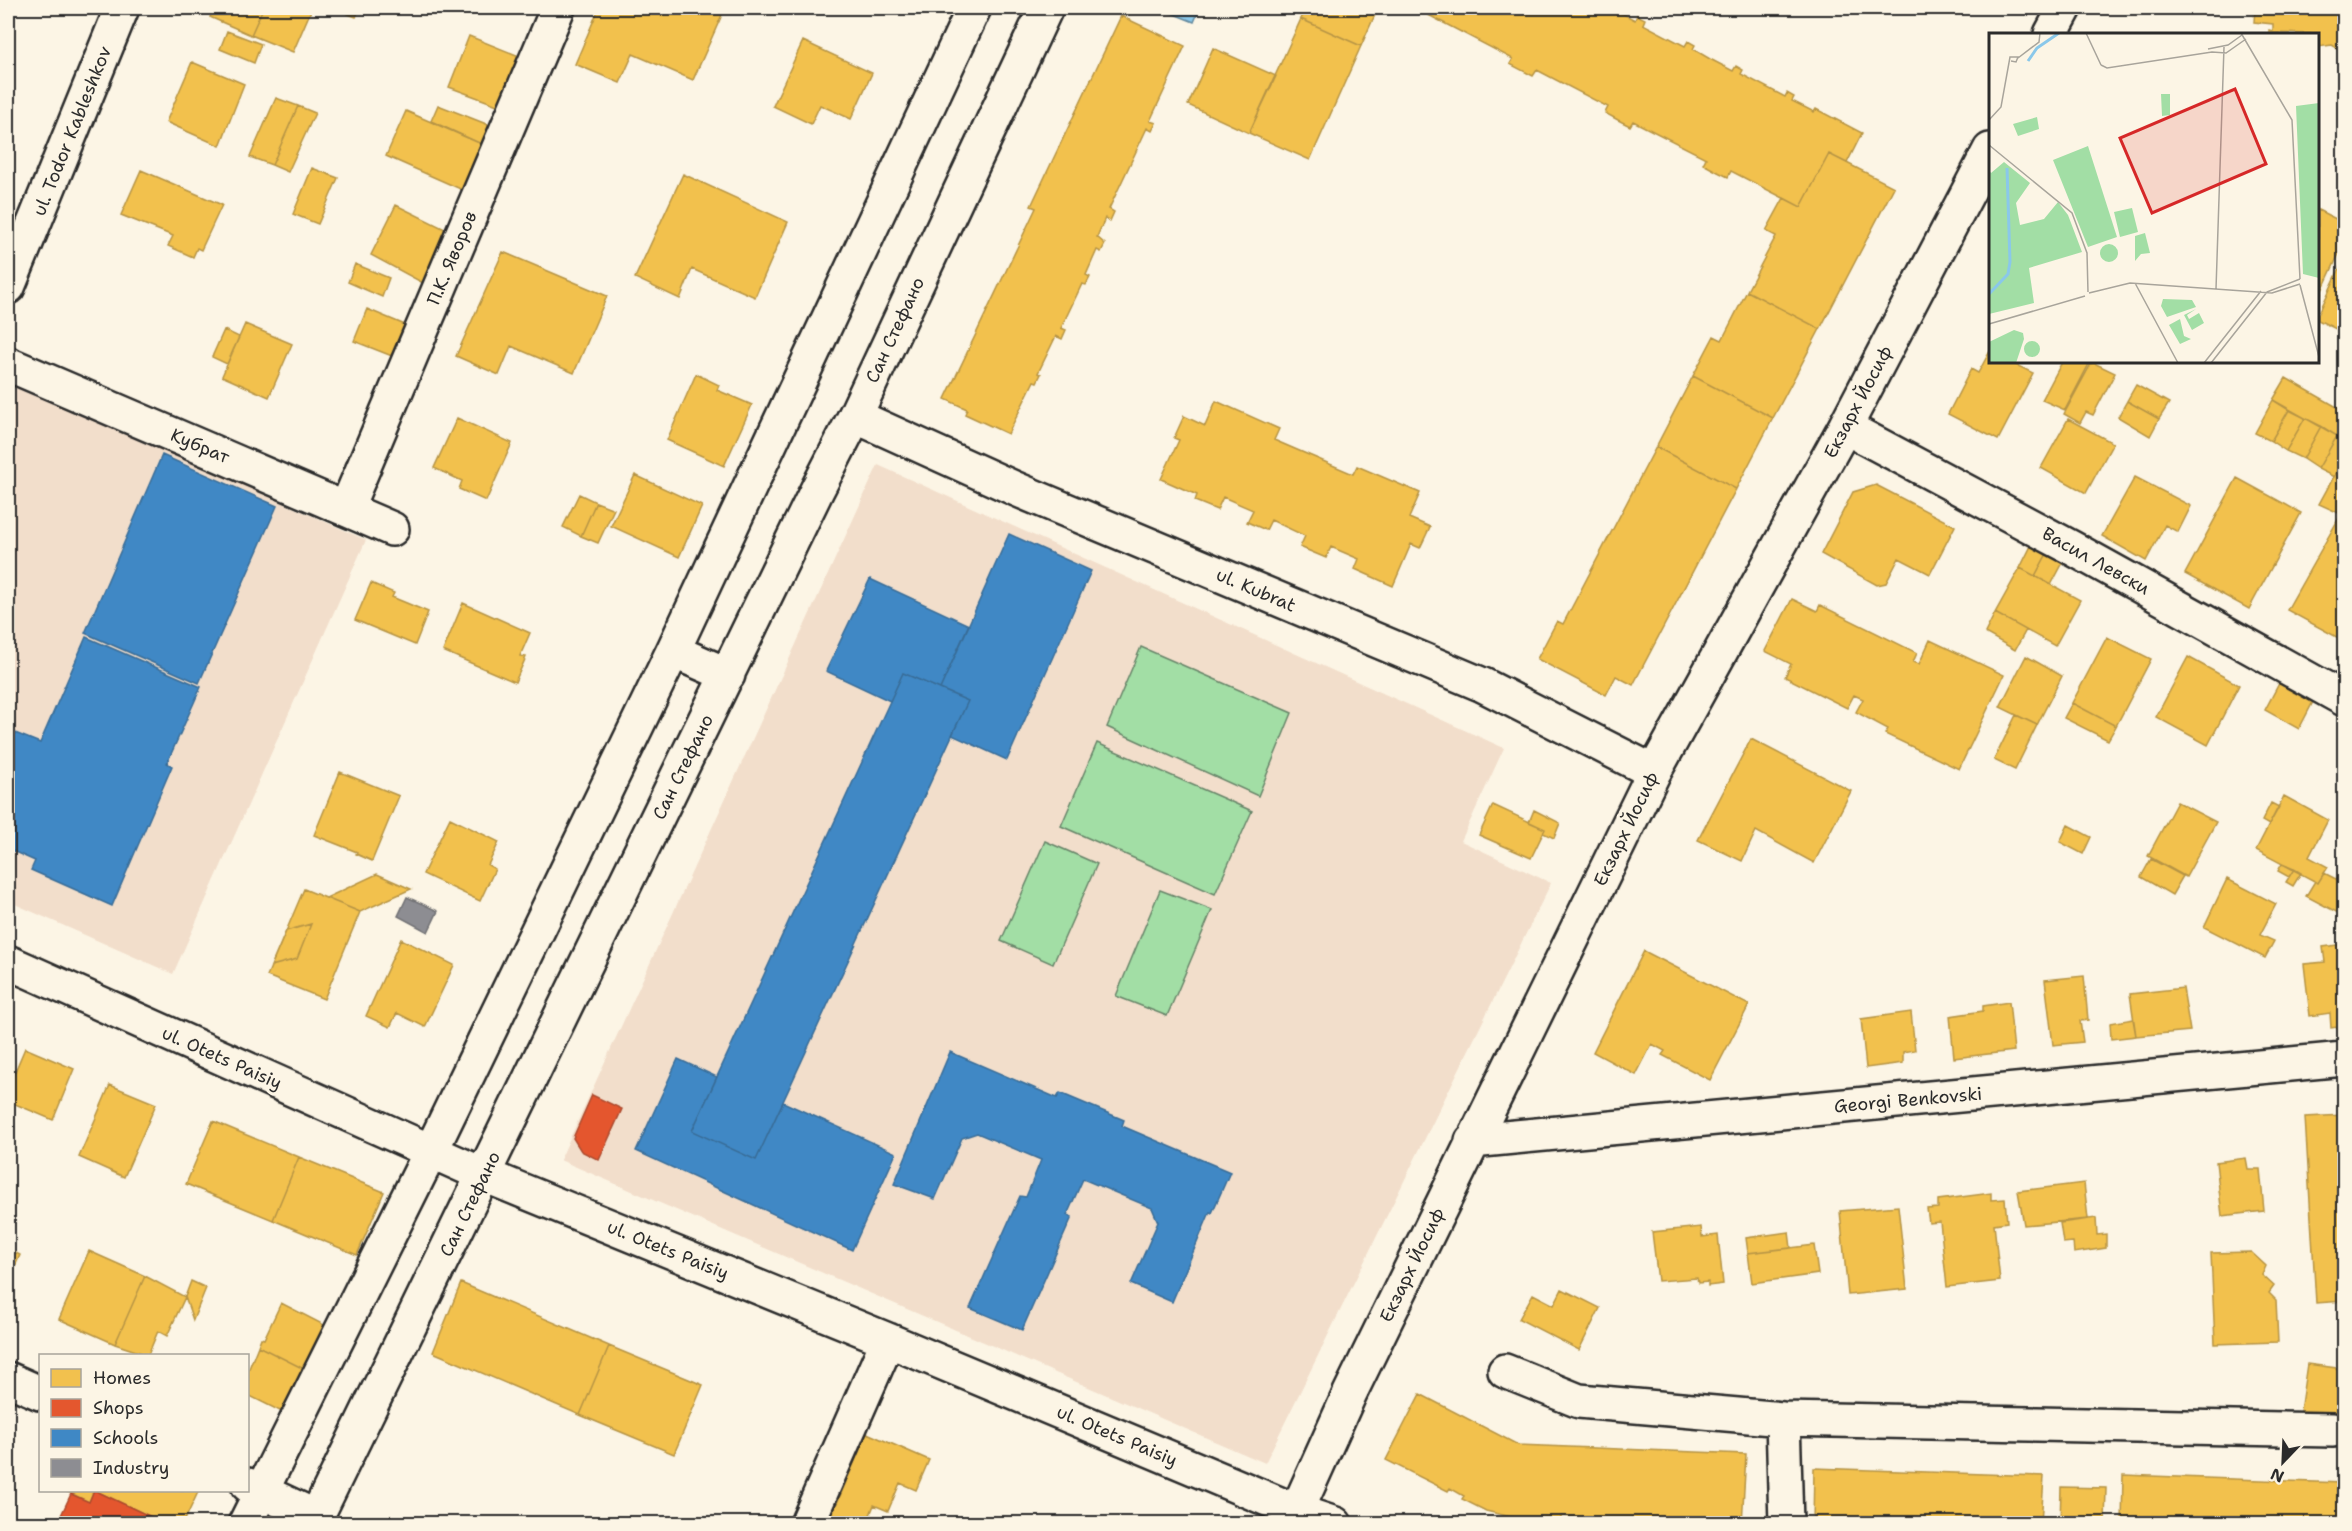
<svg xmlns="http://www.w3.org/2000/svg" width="2352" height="1531" font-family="'Shantell Sans',sans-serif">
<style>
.built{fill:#f2decb}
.green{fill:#a2dea5;stroke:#668468;stroke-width:1.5}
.water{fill:#8ac8ea;stroke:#64899e;stroke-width:1.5}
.homes{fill:#f2c14e;stroke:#b69444;stroke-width:1.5}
.shops{fill:#e4572e;stroke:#ac4a2d;stroke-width:1.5}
.schools{fill:#3f88c5;stroke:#396c97;stroke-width:1.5}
.industry{fill:#8d8d92;stroke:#707073;stroke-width:1.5}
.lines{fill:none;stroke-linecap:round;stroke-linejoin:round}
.street-casing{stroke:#2b2b2b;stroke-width:38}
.secondary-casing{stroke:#2b2b2b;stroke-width:38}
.street{stroke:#fcf5e5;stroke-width:33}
.secondary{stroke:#fcf5e5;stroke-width:33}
.labels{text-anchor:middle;stroke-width:6;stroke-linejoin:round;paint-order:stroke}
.street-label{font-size:18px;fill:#2b2b2b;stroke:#fcf5e5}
.inset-river{fill:none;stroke:#8ac8ea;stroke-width:3}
.inset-road{fill:none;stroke:#a8a49b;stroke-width:1.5}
.view{fill:#d62828;fill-opacity:0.15;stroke:#d62828;stroke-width:3}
.inset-edge{fill:none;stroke:#2b2b2b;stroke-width:3}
</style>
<rect width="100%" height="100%" fill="#fcf5e5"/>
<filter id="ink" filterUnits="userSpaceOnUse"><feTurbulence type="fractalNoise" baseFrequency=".0167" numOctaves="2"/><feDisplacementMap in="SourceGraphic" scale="12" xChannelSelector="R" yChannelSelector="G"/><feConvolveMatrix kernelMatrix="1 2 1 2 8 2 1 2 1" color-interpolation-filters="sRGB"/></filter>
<g filter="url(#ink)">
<path class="built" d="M 8,380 L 366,540 L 173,974 L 8,901 Z
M 878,465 L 1504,748 L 1461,841 L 1551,883 L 1265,1463 L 560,1160 Z"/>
<path class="green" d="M 1141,647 L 1292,713 L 1258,796 L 1107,727 Z
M 1097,743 L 1252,811 L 1215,894 L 1061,826 Z
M 1045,841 L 1097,864 L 1053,964 L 1001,941 Z
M 1160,890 L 1212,910 L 1167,1016 L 1116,996 Z"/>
<path class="water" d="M 1159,8 L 1200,8 L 1194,22 Z"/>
<path class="homes" d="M 214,8 L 263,8 L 251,35 L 210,17 Z
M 263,8 L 312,8 L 293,52 L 251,35 Z
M 333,8 L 360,8 L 356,17 Z
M 599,8 L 725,8 L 693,80 L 633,54 L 620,83 L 575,64 Z
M 1306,8 L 1378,8 L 1361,46 L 1301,19 Z
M 1415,8 L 1612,8 L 1635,20 L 1637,15 L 1645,19 L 1643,24 L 1685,46 L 1688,41 L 1695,45 L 1693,49 L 1710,59 L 1733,71 L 1736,66 L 1743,70 L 1741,74 L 1785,97 L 1787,93 L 1794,97 L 1792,101 L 1814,112 L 1816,109 L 1862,133 L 1847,163 L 1829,154 L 1801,207 L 1731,171 L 1728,177 L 1718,172 L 1703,164 L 1706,158 L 1633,121 L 1630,126 L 1618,120 L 1605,113 L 1608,107 L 1537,70 L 1533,76 L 1510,64 L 1513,59 Z
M 2255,8 L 2344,8 L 2344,52 L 2332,45 L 2318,47 L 2318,34 L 2269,33 L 2269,30 L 2273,31 L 2273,24 L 2254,22 Z
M 1121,16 L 1185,46 L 1150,121 L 1156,123 L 1152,131 L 1147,128 L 1109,209 L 1114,212 L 1110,221 L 1105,218 L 1097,237 L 1105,244 L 1101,252 L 1097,250 L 1086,275 L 1090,277 L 1086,285 L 1082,284 L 1061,328 L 1066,330 L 1062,339 L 1056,336 L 1038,373 L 1041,374 L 1037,382 L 1034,381 L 1008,434 L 965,414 L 967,409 L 945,399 L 1036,208 L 1031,206 Z
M 1301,19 L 1361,46 L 1310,160 L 1249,133 Z
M 227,31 L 261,44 L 254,63 L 220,49 Z
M 469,36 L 519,56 L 500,106 L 449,87 Z
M 803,41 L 872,73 L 851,119 L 820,105 L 811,124 L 773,106 Z
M 1213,48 L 1276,76 L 1249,133 L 1188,105 Z
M 192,62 L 244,84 L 220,146 L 166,122 Z
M 276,98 L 298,106 L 272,165 L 250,157 Z
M 438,105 L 494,127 L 486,146 L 431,121 Z
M 298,106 L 315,113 L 288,172 L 272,165 Z
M 406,111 L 486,146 L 465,191 L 386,156 Z
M 1829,154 L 1894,187 L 1820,329 L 1747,291 L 1776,236 L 1766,231 L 1784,198 L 1801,207 Z
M 312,168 L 338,178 L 318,224 L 293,214 Z
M 141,170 L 222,205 L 201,250 L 197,248 L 193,257 L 168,246 L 173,236 L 121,215 Z
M 683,174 L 788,222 L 755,297 L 692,269 L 680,299 L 635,278 Z
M 396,205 L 449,231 L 423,283 L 371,255 Z
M 2318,210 L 2344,223 L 2344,243 L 2318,299 Z
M 503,252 L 607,296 L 574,373 L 511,346 L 499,375 L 456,356 Z
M 2344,259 L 2344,333 L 2318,320 L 2318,315 Z
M 355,264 L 389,278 L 382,297 L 348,282 Z
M 1747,291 L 1820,329 L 1773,418 L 1693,376 L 1714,336 L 1722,340 Z
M 367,309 L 405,325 L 392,356 L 354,341 Z
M 245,324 L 292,344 L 269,397 L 222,376 Z
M 224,330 L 239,337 L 227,364 L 212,357 Z
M 1990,351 L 1990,362 L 2010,362 L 2033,373 L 1998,440 L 1948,414 L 1971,369 L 1978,373 Z
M 2062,362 L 2090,362 L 2065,410 L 2042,400 Z
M 2092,362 L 2115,373 L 2093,415 L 2086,412 L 2080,423 L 2064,414 Z
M 696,374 L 719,385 L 717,390 L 752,405 L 724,466 L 667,440 Z
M 1693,376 L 1773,418 L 1736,489 L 1656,447 Z
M 2286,378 L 2344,411 L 2344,440 L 2273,400 Z
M 2136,385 L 2169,403 L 2159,419 L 2127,401 Z
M 2273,400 L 2289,410 L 2271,441 L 2255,433 Z
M 1216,401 L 1279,429 L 1274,440 L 1353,474 L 1357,466 L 1420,493 L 1409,518 L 1430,527 L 1420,548 L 1411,544 L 1393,586 L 1355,569 L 1359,559 L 1331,547 L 1326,558 L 1300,547 L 1305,536 L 1271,520 L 1266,530 L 1247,522 L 1253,510 L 1223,497 L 1217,510 L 1195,501 L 1197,495 L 1161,479 L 1179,440 L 1174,438 L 1184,416 L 1205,426 Z
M 2127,401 L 2159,419 L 2150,436 L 2118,417 Z
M 2289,410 L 2305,418 L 2286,451 L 2271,441 Z
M 457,418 L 512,443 L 486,501 L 459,489 L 462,481 L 434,468 Z
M 2305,418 L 2321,426 L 2303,459 L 2286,451 Z
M 2068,419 L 2113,443 L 2086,493 L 2041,468 Z
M 2321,426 L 2337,436 L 2318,469 L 2303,459 Z
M 2337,436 L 2344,440 L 2344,458 L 2334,477 L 2318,469 Z
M 1656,447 L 1736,489 L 1633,685 L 1616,676 L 1606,695 L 1537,659 L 1557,621 L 1563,624 Z
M 2344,458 L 2344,508 L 2341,514 L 2319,504 Z
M 635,475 L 702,506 L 679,557 L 611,526 Z
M 2135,477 L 2191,506 L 2178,532 L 2165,525 L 2146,561 L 2102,536 Z
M 2237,478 L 2301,513 L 2249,609 L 2185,574 Z
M 1876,485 L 1955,526 L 1930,574 L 1899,558 L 1886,583 L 1877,585 L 1821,554 L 1853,492 Z
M 579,494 L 596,502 L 581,536 L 563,527 Z
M 596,502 L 614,509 L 598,543 L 581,536 Z
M 2344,509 L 2344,641 L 2287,610 Z
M 2034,540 L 2050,548 L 2035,576 L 2020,568 Z
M 2050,548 L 2066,557 L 2051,585 L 2035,576 Z
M 2020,568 L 2080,600 L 2055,646 L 1995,613 Z
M 371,583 L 394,593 L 392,597 L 428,612 L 415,645 L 355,620 Z
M 1792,599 L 1817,611 L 1820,605 L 1917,653 L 1913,662 L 1919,664 L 1930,640 L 2004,675 L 1959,769 L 1885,734 L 1888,729 L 1856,712 L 1863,699 L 1854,695 L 1847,708 L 1785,677 L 1791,664 L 1765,651 Z
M 463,603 L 530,633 L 520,656 L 526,657 L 515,682 L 443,651 Z
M 1995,613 L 2026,630 L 2015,650 L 1985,633 Z
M 2107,637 L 2151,659 L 2116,726 L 2072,703 Z
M 2026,656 L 2062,676 L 2037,725 L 2000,707 Z
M 2188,657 L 2239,685 L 2208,745 L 2156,717 Z
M 2283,676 L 2317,694 L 2299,729 L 2265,710 Z
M 2072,703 L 2116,726 L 2108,740 L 2064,718 Z
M 2016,715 L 2037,725 L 2015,770 L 1994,760 Z
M 1751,739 L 1851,791 L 1814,863 L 1756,831 L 1742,861 L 1698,840 Z
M 340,772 L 399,796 L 372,861 L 356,854 L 357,852 L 314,835 Z
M 2284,796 L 2328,820 L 2309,857 L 2328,867 L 2318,883 L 2256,850 Z
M 2177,802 L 2216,822 L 2186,877 L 2148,856 Z
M 2271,803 L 2279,807 L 2269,825 L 2262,821 Z
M 1493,805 L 1545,829 L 1531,858 L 1479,835 Z
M 1534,810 L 1560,823 L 1554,838 L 1543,833 L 1545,829 L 1529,822 Z
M 450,818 L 499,842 L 488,865 L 495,869 L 480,901 L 423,874 Z
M 2068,825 L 2091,837 L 2083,854 L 2060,842 Z
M 2151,859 L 2183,876 L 2172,895 L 2141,877 Z
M 2282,864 L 2294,869 L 2289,877 L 2278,871 Z
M 2294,869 L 2301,873 L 2293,886 L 2286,882 Z
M 2324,873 L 2344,883 L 2344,916 L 2306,896 L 2315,881 L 2318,883 Z
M 377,874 L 411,889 L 360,912 L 326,898 Z
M 2227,879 L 2276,904 L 2260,935 L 2274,941 L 2265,958 L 2204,927 Z
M 304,889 L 360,912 L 324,999 L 267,976 Z
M 311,924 L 297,959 L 271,966 L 286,931 Z
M 401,939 L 454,965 L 425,1027 L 397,1013 L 390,1027 L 366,1016 Z
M 2344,944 L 2344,1026 L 2331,1028 L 2330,1013 L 2310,1016 L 2304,964 L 2325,962 L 2323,947 Z
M 1644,951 L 1749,1005 L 1710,1080 L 1662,1055 L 1665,1051 L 1652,1044 L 1636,1075 L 1593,1052 Z
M 2084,976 L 2088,1020 L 2080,1021 L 2083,1042 L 2053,1045 L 2045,980 Z
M 2183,988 L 2190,1031 L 2136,1036 L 2130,994 Z
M 2009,1002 L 2014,1051 L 1954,1058 L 1950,1016 L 1983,1011 L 1983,1006 Z
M 1911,1012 L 1915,1050 L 1903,1052 L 1903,1063 L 1866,1068 L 1861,1019 Z
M 2133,1019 L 2136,1036 L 2111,1039 L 2110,1023 Z
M 25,1048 L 74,1069 L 53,1120 L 8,1101 L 8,1088 Z
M 110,1085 L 156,1104 L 124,1177 L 79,1157 Z
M 2344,1115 L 2344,1301 L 2316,1303 L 2305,1117 Z
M 213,1121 L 299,1157 L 273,1220 L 186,1184 Z
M 299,1157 L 384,1192 L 357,1255 L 273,1220 Z
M 2246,1158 L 2248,1169 L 2260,1169 L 2264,1211 L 2222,1216 L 2216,1162 Z
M 2084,1183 L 2088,1219 L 2024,1225 L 2018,1191 Z
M 1991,1193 L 1991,1200 L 2005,1199 L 2007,1222 L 1994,1224 L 2000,1281 L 1947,1287 L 1940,1222 L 1929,1223 L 1927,1209 L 1938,1208 L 1938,1200 Z
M 1898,1206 L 1907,1289 L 1848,1295 L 1840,1211 Z
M 2096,1218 L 2097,1235 L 2106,1234 L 2106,1248 L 2074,1253 L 2073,1242 L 2063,1243 L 2060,1223 Z
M 1701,1227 L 1702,1237 L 1718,1235 L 1723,1284 L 1708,1286 L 1708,1282 L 1698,1283 L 1697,1278 L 1658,1281 L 1652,1232 Z
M 1789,1232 L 1791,1248 L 1748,1253 L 1746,1238 Z
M 1814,1245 L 1818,1274 L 1752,1283 L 1748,1253 Z
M 8,1249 L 20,1255 L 8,1282 Z
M 89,1251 L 145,1276 L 115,1344 L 59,1319 Z
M 2251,1252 L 2266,1266 L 2262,1275 L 2274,1286 L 2269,1293 L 2276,1300 L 2278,1342 L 2215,1344 L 2211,1253 Z
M 145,1276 L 185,1297 L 167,1336 L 158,1331 L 148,1355 L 115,1344 Z
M 191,1281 L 206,1288 L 193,1320 L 185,1297 Z
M 461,1283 L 609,1346 L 580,1415 L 433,1352 Z
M 1562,1289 L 1600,1308 L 1579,1350 L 1519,1319 L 1533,1294 L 1554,1305 Z
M 281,1303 L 326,1326 L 309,1362 L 307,1361 L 304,1369 L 258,1346 L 261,1338 L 264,1339 Z
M 258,1346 L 304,1369 L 284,1413 L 248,1395 L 248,1371 Z
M 609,1346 L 703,1385 L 674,1454 L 580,1415 Z
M 2307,1364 L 2344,1369 L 2344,1424 L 2299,1418 Z
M 1420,1394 L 1518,1445 L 1746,1454 L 1742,1524 L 1577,1521 L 1578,1517 L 1561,1516 L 1561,1520 L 1515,1518 L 1486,1511 L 1462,1499 L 1464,1496 L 1450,1488 L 1448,1491 L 1386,1460 Z
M 867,1433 L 929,1460 L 916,1490 L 900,1483 L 888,1511 L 874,1505 L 868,1520 L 859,1517 L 856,1524 L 828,1524 Z
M 1814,1468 L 2044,1476 L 2041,1524 L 1813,1524 Z
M 2123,1475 L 2344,1483 L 2344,1524 L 2122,1524 Z
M 2061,1487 L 2106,1488 L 2105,1524 L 2060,1524 Z
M 64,1490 L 94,1490 L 89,1502 Z
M 94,1490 L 199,1490 L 183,1524 L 166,1524 Z"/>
<path class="shops" d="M 592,1095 L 622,1109 L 599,1160 L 581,1151 L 573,1138 Z
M 94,1490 L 166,1524 L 57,1524 L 71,1494 L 89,1502 Z"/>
<path class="schools" d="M 162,455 L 277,506 L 199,683 L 85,633 Z
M 1009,534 L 1091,571 L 1007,760 L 952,735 L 968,701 L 940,689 Z
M 870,579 L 969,625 L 940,689 L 903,673 L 890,701 L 826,671 Z
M 86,637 L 201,687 L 167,763 L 172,766 L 112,906 L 31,870 L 35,861 L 8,849 L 8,730 L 40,743 Z
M 903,673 L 968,701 L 756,1160 L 692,1131 Z
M 950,1052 L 1057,1098 L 1060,1093 L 1124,1120 L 1122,1126 L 1230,1172 L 1212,1213 L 1210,1212 L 1172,1302 L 1131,1284 L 1158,1222 L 1152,1208 L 1083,1179 L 1067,1215 L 1072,1217 L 1022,1330 L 970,1308 L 1020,1196 L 1026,1197 L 1041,1160 L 977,1133 L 962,1138 L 935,1199 L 894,1184 Z
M 678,1059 L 717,1077 L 692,1131 L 756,1160 L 783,1102 L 896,1153 L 852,1250 L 636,1151 Z"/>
<path class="industry" d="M 407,897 L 438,911 L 428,932 L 398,916 Z"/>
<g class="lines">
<defs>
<path id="street" d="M 2051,34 L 2065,8
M 8,287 L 122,8
M 8,364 L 392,529
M 855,416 L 1016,489 L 1483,685 L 1654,772
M 1845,427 L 2072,548 L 2344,699
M 346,509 L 558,8
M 8,962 L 484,1175 L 888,1340 L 1296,1511 L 1335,1524
M 1472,1141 L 2344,1059
M 1505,1371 L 1579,1401 L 1783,1419 L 2333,1430
M 8,1379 L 40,1393
M 1783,1419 L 1786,1524
M 248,1485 L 316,1517
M 807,1524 L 888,1340
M 1291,1524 L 1350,1393 L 1654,772 L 1845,427 L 1990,150"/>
<path id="secondary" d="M 673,651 L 728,675
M 245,1524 L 431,1151 L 673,651 L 974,8
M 313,1524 L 817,490 L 855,416 L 1046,8"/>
</defs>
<use href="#street" class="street-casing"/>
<use href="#secondary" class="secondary-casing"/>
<use href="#street" class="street"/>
<use href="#secondary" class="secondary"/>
</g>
</g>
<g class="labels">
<g class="street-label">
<text transform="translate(72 131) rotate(-68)" y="6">ul. Todor Kableshkov</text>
<text transform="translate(452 258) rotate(-67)" y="6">П.К. Яворов</text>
<text transform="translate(895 330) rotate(-65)" y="6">Сан Стефано</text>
<text transform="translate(1858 402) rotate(-62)" y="6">Екзарх Йосиф</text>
<text transform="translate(200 446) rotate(23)" y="6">Кубрат</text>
<text transform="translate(2096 561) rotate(29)" y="6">Васил Левски</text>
<text transform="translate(1256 590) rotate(23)" y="6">ul. Kubrat</text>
<text transform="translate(683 767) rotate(-64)" y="6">Сан Стефано</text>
<text transform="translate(1626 829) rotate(-64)" y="6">Екзарх Йосиф</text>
<text transform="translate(222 1058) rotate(24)" y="6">ul. Otets Paisiy</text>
<text transform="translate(1908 1100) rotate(-5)" y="6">Georgi Benkovski</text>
<text transform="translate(470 1204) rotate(-64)" y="6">Сан Стефано</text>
<text transform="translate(668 1250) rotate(22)" y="6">ul. Otets Paisiy</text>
<text transform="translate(1412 1265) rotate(-64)" y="6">Екзарх Йосиф</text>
<text transform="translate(1117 1436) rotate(23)" y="6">ul. Otets Paisiy</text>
</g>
</g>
<g transform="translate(1989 33)">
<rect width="330" height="330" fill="#fcf5e5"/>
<path d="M 172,61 L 181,61 L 181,82 L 173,83 ZM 330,70 L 330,245 L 314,241 L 307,73 ZM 48,84 L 50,96 L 29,103 L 24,91 ZM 99,113 L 128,204 L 99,214 L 64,127 ZM 15,129 L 41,150 L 27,170 L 31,192 L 55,186 L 69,169 L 79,182 L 93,219 L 40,235 L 45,270 L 0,281 L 0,137 L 2,140 ZM 143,175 L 149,199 L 131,204 L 125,179 ZM 156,200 L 161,220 L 152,221 L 146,228 L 146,203 ZM111 220a9 9 0 1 1 18 0a9 9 0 1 1-18 0ZM 174,266 L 203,267 L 207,274 L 178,284 L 172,273 ZM 207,276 L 198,282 L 200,286 L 210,280 L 215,290 L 203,297 L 195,282 ZM 191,286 L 195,303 L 202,306 L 191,311 L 180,292 ZM 25,297 L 34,300 L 35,306 L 27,330 L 0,330 L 0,309 ZM35 316a8 8 0 1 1 16 0a8 8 0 1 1-16 0Z" fill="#a2dea5"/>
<path class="inset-river" d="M 39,28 L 48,15 L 70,0M 0,261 L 19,241 L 21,229 L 18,135"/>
<path class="inset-road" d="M 97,0 L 112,32M 252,0 L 303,87 L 311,246M 219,16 L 239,12 L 253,2M 29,25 L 50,9 L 51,0M 112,32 L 118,35 L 223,19 L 237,20 L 257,6M 0,87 L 12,74 L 21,24 L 29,24 L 27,29 L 22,28M 0,112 L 83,180 L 98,220 L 99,259M 146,250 L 189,330M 311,252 L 330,324M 227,256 L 235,14M 278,259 L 311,246M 100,260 L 141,250 L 283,260 L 311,251M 0,291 L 96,263M 215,330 L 272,258M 222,330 L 278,259"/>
<path class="view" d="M 246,56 L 277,131 L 163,180 L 131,105 Z"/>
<rect width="330" height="330" class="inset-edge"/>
</g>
<rect width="2352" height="1531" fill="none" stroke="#fcf5e5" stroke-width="30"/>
<rect x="15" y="15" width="2322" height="1501" fill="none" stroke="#2b2b2b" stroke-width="2" filter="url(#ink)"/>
<rect x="39" y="1354" width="210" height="138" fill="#fcf5e5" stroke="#a8a49b" stroke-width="1.5"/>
<rect x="51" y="1369" width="30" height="18" fill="#f2c14e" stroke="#a8a49b" stroke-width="1.5"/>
<text x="93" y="1384" font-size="18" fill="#2b2b2b">Homes</text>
<rect x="51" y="1399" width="30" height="18" fill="#e4572e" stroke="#a8a49b" stroke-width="1.5"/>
<text x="93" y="1414" font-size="18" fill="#2b2b2b">Shops</text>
<rect x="51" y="1429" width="30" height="18" fill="#3f88c5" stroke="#a8a49b" stroke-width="1.5"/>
<text x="93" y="1444" font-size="18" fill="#2b2b2b">Schools</text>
<rect x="51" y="1459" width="30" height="18" fill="#8d8d92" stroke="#a8a49b" stroke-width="1.5"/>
<text x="93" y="1474" font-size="18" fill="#2b2b2b">Industry</text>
<g transform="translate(2283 1462) rotate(203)" stroke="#fcf5e5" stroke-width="4.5" paint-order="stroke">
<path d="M0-4.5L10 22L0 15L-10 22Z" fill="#2b2b2b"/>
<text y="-9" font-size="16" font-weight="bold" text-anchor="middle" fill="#2b2b2b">N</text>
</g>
</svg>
